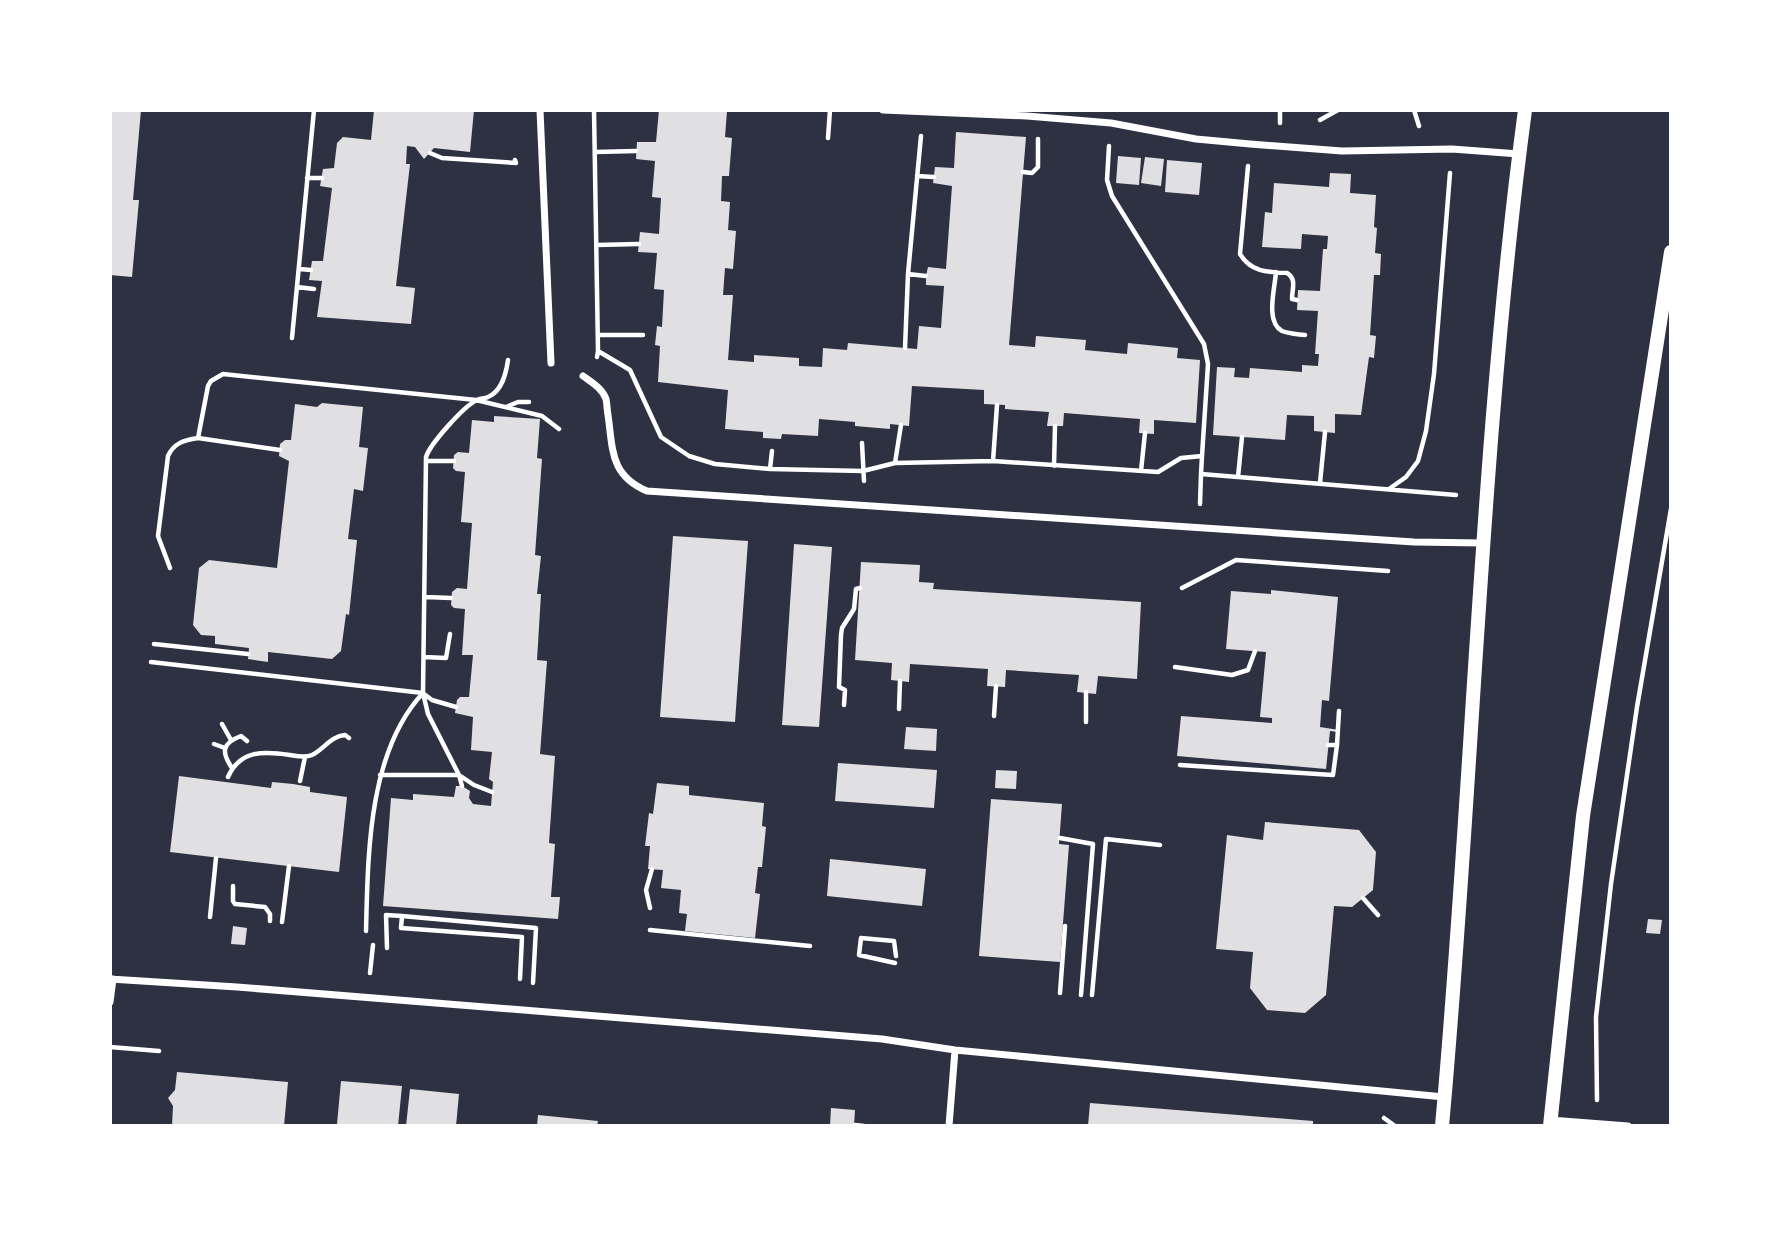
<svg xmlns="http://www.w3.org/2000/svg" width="1781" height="1236" font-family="Arial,sans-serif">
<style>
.building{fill:#e0e0e3}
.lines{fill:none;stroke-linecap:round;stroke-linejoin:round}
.path{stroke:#fff;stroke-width:4.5}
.minor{stroke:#fff;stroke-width:7}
.secondary{stroke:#fff;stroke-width:14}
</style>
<rect width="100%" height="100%" fill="#2d3142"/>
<path class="building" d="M 110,110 L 141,110 L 133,200 L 139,200 L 132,277 L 110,275 Z
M 374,110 L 474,110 L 470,152 L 434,148 L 424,159 L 415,147 L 407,146 L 406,164 L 410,164 L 396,286 L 415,288 L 411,324 L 317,317 L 322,281 L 309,280 L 312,261 L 323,261 L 332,188 L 320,186 L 323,169 L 334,168 L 337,143 L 343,137 L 371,140 Z
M 659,110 L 727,111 L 725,137 L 732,138 L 729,176 L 722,176 L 721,201 L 730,202 L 728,230 L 736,231 L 733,269 L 725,268 L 723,295 L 733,295 L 728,360 L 754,362 L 754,355 L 799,358 L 799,366 L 822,367 L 823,348 L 847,350 L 848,343 L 917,349 L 919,326 L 941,328 L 944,286 L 926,285 L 926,276 L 928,267 L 946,269 L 952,186 L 933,183 L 935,167 L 954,168 L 956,132 L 1026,137 L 1009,345 L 1035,347 L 1036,336 L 1086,340 L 1085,350 L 1127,354 L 1128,343 L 1178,348 L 1177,358 L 1200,360 L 1196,423 L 1154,420 L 1154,434 L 1139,433 L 1140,419 L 1064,413 L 1063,426 L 1047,426 L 1049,412 L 1005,409 L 1005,405 L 984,404 L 984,390 L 912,386 L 909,426 L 890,424 L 890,429 L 855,426 L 855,422 L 819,419 L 818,436 L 782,434 L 781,439 L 763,438 L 763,432 L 725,429 L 728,390 L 658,382 L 660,346 L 655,345 L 657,326 L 662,327 L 664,290 L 654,289 L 657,253 L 638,252 L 640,232 L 659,234 L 661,198 L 652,197 L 655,161 L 636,159 L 637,142 L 656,142 Z
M 1118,156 L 1141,158 L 1139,185 L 1116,183 Z
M 1145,157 L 1164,159 L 1161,186 L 1141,183 Z
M 1167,160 L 1202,163 L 1199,195 L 1165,192 Z
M 1330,173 L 1351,174 L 1350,193 L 1376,195 L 1374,227 L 1377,228 L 1375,253 L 1381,254 L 1380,275 L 1374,275 L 1370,335 L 1376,336 L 1374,358 L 1369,357 L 1361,415 L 1335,414 L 1335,433 L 1314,431 L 1314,416 L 1287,415 L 1285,440 L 1213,435 L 1217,367 L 1235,368 L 1234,377 L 1249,378 L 1250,368 L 1302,372 L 1302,365 L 1318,366 L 1319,354 L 1315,354 L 1318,311 L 1297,310 L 1298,290 L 1320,291 L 1323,249 L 1327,249 L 1328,236 L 1302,234 L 1301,249 L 1262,247 L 1265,212 L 1272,213 L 1274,183 L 1329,187 Z
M 322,403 L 363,407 L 359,447 L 368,448 L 363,491 L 354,489 L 348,539 L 357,540 L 349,615 L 346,614 L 341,651 L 332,659 L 268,652 L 268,662 L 248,659 L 249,648 L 215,644 L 215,636 L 201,635 L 193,625 L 199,568 L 209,560 L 277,568 L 289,461 L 279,456 L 280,444 L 285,440 L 291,440 L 295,404 L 317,407 Z
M 494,416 L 540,419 L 537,458 L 542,459 L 535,555 L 541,556 L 537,594 L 541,594 L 537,660 L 547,661 L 540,754 L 555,756 L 549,843 L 555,844 L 551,897 L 560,897 L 558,919 L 383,906 L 391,798 L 413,800 L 413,794 L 454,797 L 456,786 L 462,786 L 470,791 L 469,798 L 473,804 L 491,806 L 493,782 L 489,779 L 492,752 L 471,750 L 473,717 L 455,713 L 457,700 L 460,697 L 469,697 L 473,655 L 462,655 L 465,609 L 454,608 L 451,605 L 452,592 L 457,588 L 467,589 L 472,523 L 461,522 L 465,472 L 456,471 L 453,468 L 454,455 L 458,452 L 469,453 L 472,420 L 494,422 Z
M 673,536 L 748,541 L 735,722 L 660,717 Z
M 794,544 L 832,547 L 819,727 L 782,725 Z
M 861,562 L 920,565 L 919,582 L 934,583 L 933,589 L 1141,602 L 1137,679 L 1098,676 L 1096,694 L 1077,692 L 1079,675 L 1006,670 L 1005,687 L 987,686 L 988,669 L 910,664 L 909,682 L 891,680 L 892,663 L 855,660 Z
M 1271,590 L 1338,597 L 1329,701 L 1322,700 L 1320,727 L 1339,730 L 1339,732 L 1330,731 L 1326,769 L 1177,756 L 1181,716 L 1272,723 L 1272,718 L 1260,717 L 1266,652 L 1226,649 L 1231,591 L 1271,594 Z
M 906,727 L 937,729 L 936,751 L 904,749 Z
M 838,763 L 937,770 L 934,808 L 835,801 Z
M 996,770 L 1017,771 L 1016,789 L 995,788 Z
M 179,776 L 271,788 L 272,782 L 293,784 L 310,787 L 310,792 L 347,797 L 339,872 L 170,852 Z
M 657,783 L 689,786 L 689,795 L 764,803 L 762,826 L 766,827 L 762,867 L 758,867 L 755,893 L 760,894 L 755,938 L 685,931 L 687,914 L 679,913 L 681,890 L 661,888 L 663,870 L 648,869 L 650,846 L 645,846 L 649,813 L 653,814 Z
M 991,799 L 1062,804 L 1059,844 L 1069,845 L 1060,962 L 979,956 Z
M 1265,822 L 1359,830 L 1376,852 L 1373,890 L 1352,907 L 1334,906 L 1326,995 L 1305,1013 L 1267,1010 L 1250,988 L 1253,952 L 1216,949 L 1227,835 L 1263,840 Z
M 830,859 L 926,869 L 922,906 L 827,896 Z
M 1648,919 L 1662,920 L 1660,934 L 1646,933 Z
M 233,926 L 247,928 L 245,945 L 231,944 Z
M 177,1072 L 288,1082 L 284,1126 L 172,1126 L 173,1106 L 168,1098 L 175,1090 Z
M 341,1081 L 402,1086 L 398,1126 L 337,1124 Z
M 410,1089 L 459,1094 L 456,1126 L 406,1126 Z
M 1090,1103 L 1313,1121 L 1313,1126 L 1088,1126 Z
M 831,1108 L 855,1110 L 854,1126 L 830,1126 Z
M 538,1115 L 598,1121 L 597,1126 L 537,1126 Z"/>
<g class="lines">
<path class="path" d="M 594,110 L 598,351
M 1414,110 L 1419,126
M 1320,120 L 1338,110
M 1280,123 L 1280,110
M 828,138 L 830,110
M 1109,146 L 1107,180 L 1112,196 L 1204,344 L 1208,364 L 1202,456
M 595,152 L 636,151
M 430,153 L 442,158 L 516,163 L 515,160
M 1248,166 L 1240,254 C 1251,272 1267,272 1287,273 C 1297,279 1292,289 1292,299 L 1297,300
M 1023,172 L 1032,173 L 1038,167 L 1038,139
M 917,176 L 934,177
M 307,178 L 322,178
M 596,245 L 639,244
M 299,269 L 311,270
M 1276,272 C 1275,288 1265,322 1282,331 C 1289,334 1297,334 1305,335
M 908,274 L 926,276
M 297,287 L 314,289
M 598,335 L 643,335
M 292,338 L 314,110
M 905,348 L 908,274 L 921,136
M 597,357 L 598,351 L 630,370 L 661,437 L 689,456 L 715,464 L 770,469 L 863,471 L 895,463 L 993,461 L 1158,472 L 1181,458 L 1202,456 L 1201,474 L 1456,495
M 506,407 L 518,402 L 529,402
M 198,438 L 280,450
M 862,443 L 864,481
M 427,461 L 454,461
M 993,461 L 997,405
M 895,463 L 901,425
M 1054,466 L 1055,426
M 770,469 L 772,451
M 1141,471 L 1145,433
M 1238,477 L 1242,437
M 1320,483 L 1325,432
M 1389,489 L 1406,477 L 1418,461 L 1426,431 L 1434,374 L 1450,173
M 1200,504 L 1201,474
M 170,568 L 158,536 L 168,456 C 174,443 184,440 198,438 L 208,386 L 211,381 L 223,374 L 476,400 L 542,416 L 559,429
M 1182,588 L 1236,560 L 1388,571
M 426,597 L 451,598
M 154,644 L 248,654
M 424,657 L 446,658 L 450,634
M 151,662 L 423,693 L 426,457 C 430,444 464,406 477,400 C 480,398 484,399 488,397 C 502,391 506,374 508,360
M 1175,667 L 1232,675 L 1248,670 L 1255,651
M 424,694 L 432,700 L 456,707
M 844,705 L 845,690 L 839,687 L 841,635 L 842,628 L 854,609 L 856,589 L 860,588
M 899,709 L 900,681
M 994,716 L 996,686
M 1086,722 L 1086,692
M 222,724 L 231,740
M 214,744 L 225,748
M 1328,745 L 1337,745 L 1339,711
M 1180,765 L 1333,775 L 1337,745
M 232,768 C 221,752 222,743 241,736 L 247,741
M 228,777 C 240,750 263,751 290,755 C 297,756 305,758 312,755 C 323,750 331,736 345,735 L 349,738
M 300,781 L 305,757
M 462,786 L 459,775 L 474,785 L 492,792
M 1060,838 L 1093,844 L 1081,995
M 233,886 L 233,901 L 235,904 L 265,907 L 270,914 L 270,921
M 1363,898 L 1378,915
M 650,908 L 646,890 L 652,869
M 210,917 L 216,858
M 282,922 L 289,866
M 650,930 L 810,946
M 366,931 C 368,854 368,752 423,693 L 428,714 L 459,775 L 380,775
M 387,948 L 386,915 L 402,916
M 895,963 L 859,955 L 861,938 L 894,941 L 896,956
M 370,973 L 373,945
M 520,979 L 522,937 L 401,928 L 402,916 L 536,928 L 533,983
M 1060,993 L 1065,926
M 1092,995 L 1106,839 L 1160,845
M 110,1047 L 159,1051
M 1597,1100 L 1596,1017 L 1611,884 L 1637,707 L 1671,509
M 1384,1118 L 1395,1126
M 855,1125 L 864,1126"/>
<path class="minor" d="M 540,110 L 551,363
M 883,110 L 1027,116 L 1111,123 L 1196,139 L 1250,144 L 1342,151 L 1452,149 L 1519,154
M 583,376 C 591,382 602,388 606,399 C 607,403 607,410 608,415 C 613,450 610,475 647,491 L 1414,542 L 1482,543
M 110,979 L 237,987 L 882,1039 L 955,1050 L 1444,1097
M 110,1002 L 113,979
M 1550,1120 L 1628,1126
M 949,1126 L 955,1050"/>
<path class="secondary" d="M 1442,1126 C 1473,787 1480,447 1525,110
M 1550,1126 L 1583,816 L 1671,252"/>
</g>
<rect width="1781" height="1236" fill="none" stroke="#ffffff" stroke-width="224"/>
</svg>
